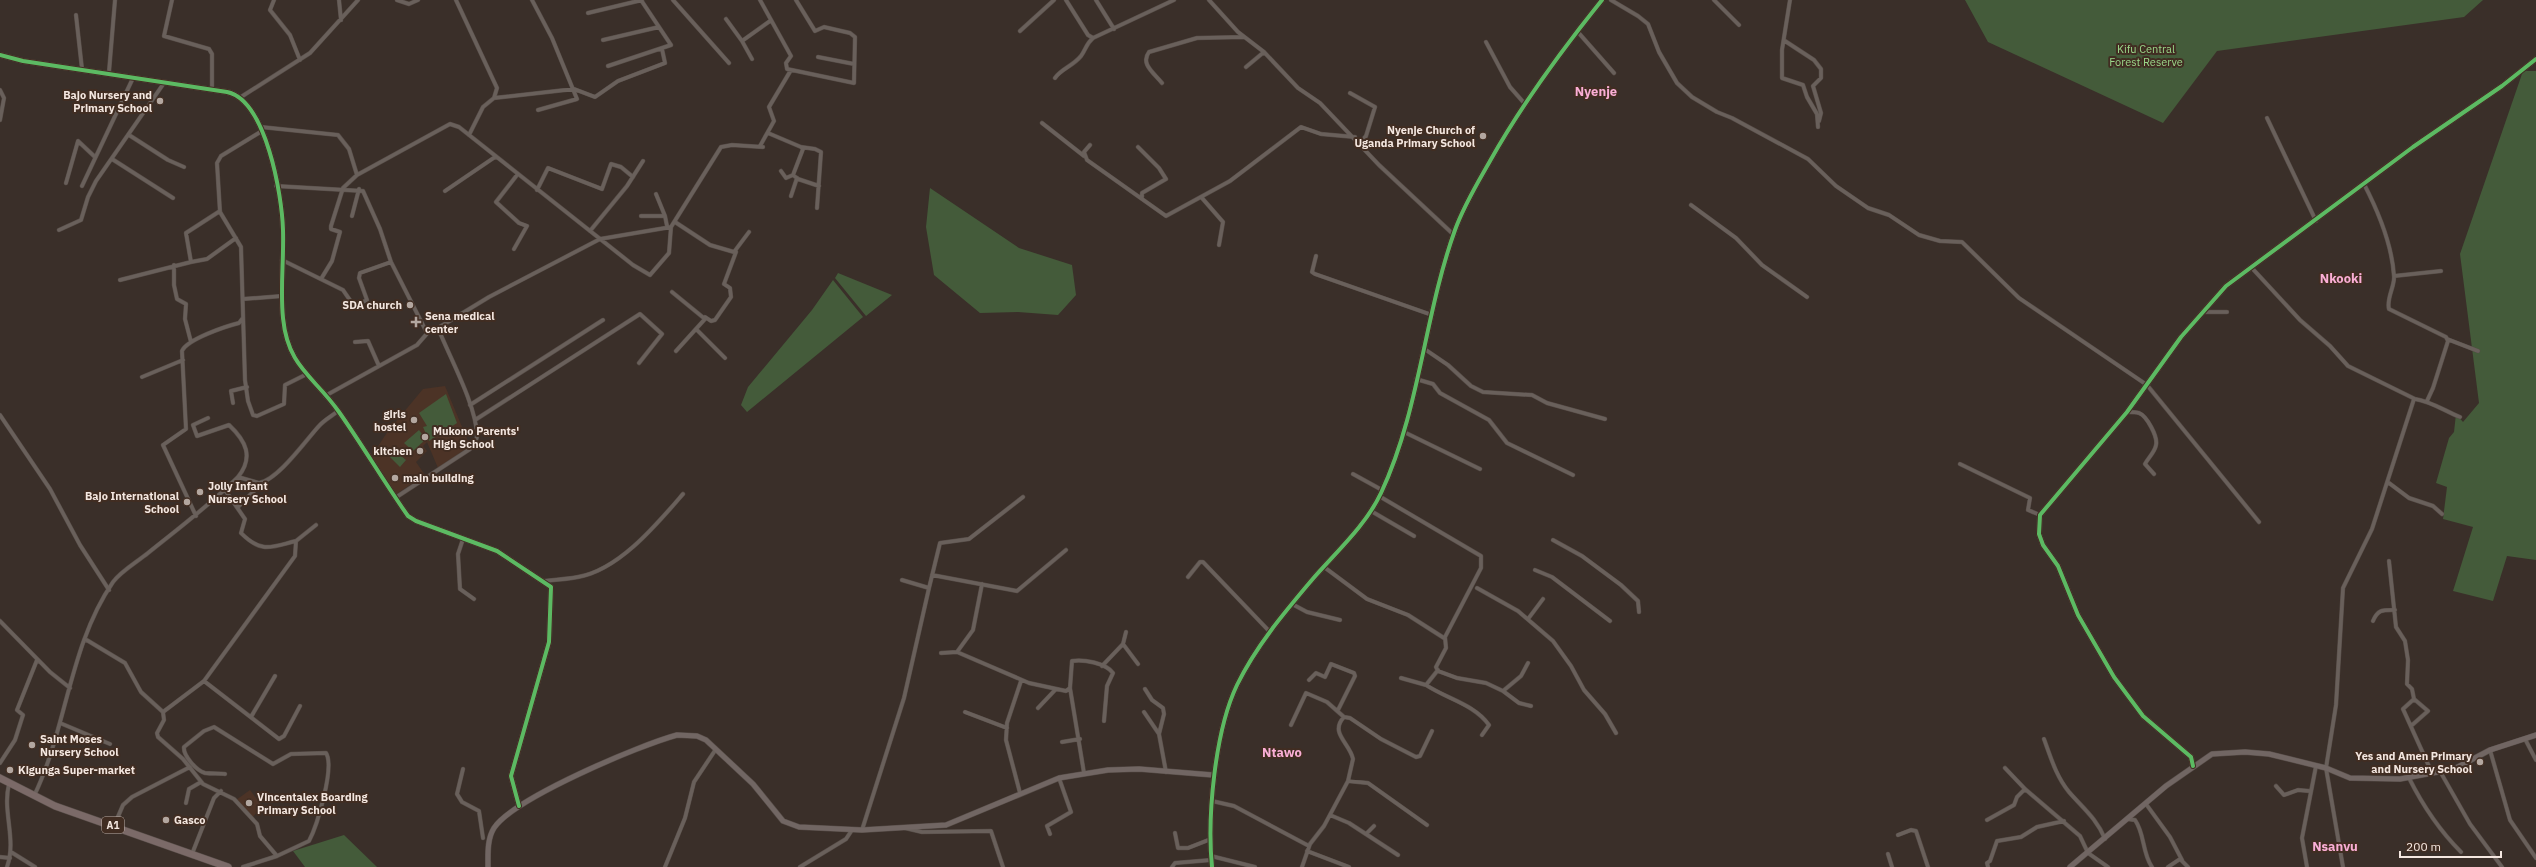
<svg xmlns="http://www.w3.org/2000/svg" width="2536" height="867" font-family="'IBM Plex Sans',sans-serif">
<style>
.built{fill:#4c3326}
.green{fill:#445b3a}
.lines{fill:none;stroke-linecap:round;stroke-linejoin:round}
.street-casing{stroke:#574d48;stroke-width:4.5}
.secondary-casing{stroke:#574d48;stroke-width:6}
.highway-casing{stroke:#574d48;stroke-width:8}
.street{stroke:#69605b;stroke-width:3.5}
.secondary{stroke:#716663;stroke-width:5}
.highway{stroke:#7b6a68;stroke-width:7}
.cycleway-casing{stroke:#412d22;stroke-width:6}
.cycleway{stroke:#5cba63;stroke-width:4}
.poi-dot{fill:#b3a7a0;stroke:#412d22;stroke-width:1.5}
.labels{text-anchor:middle;stroke-width:4;stroke-linejoin:round;paint-order:stroke}
.shield{fill:#412d22;stroke:#beafa7;stroke-width:1}
.shield-label{font-size:10px;font-weight:bold;fill:#f4e7e0}
.park-label{font-size:11px;fill:#9bd88a;stroke:#412d22}
.poi-label{font-size:11px;font-weight:bold;fill:#f4e7e0;stroke:#412d22;text-anchor:start}
.quarter-label{font-size:13px;font-weight:bold;fill:#faaed5;stroke:#412d22}
</style>
<rect width="100%" height="100%" fill="#3a2f29"/>
<path class="built" d="M 445,386 L 470,446 L 438,468 L 427,442 L 423,446 L 427,451 L 416,462 L 425,475 L 395,495 L 372,459 L 373,454 L 388,431 L 423,389 Z
M 250,790 L 262,806 L 253,817 L 236,800 Z"/>
<path class="green" d="M 1965,0 L 2483,0 L 2464,17 L 2217,51 L 2163,123 L 1988,42 Z
M 2523,71 L 2536,71 L 2536,560 L 2507,556 L 2493,601 L 2453,591 L 2473,527 L 2443,519 L 2447,487 L 2436,483 L 2449,438 L 2454,432 L 2456,414 L 2463,422 L 2479,403 L 2460,254 Z
M 930,188 L 1019,248 L 1072,265 L 1076,295 L 1058,315 L 1018,312 L 980,313 L 934,275 L 926,227 Z
M 838,273 L 892,295 L 866,316 L 835,278 Z
M 833,280 L 863,317 L 747,412 L 741,405 L 748,387 L 812,310 Z
M 446,394 L 457,423 L 429,441 L 423,427 L 427,426 L 419,413 Z
M 419,430 L 426,439 L 413,451 L 404,443 Z
M 395,451 L 406,460 L 400,467 L 390,457 Z
M 344,835 L 377,867 L 305,867 L 293,851 Z"/>
<g class="lines">
<defs>
<path id="street" d="M 172,0 L 164,36 L 209,49 L 212,54 L 212,90
M 274,0 L 270,10 L 290,35 L 300,60
M 339,0 L 341,20
M 397,0 L 409,4 L 418,0
M 456,0 L 497,88 L 494,98
M 532,0 L 552,38 L 577,99 L 538,110
M 673,0 L 729,63
M 760,0 L 791,56 L 786,63 L 787,69 L 854,83 L 855,37 L 850,33 L 824,27 L 815,31 L 796,0
M 1066,0 L 1088,35 L 1093,38
M 1096,0 L 1114,29
M 1209,0 L 1238,32 L 1264,52 L 1298,88 L 1320,103 L 1379,165 L 1454,235
M 1611,0 L 1638,16 L 1648,24 L 1659,52 L 1677,83 L 1692,97 L 1717,112 L 1732,118 L 1808,159 L 1836,186 L 1868,208 L 1889,215 L 1919,235 L 1940,241 L 1962,242 L 2019,298 L 2147,385 L 2259,522
M 1714,0 L 1739,25
M 1790,0 L 1782,50 L 1782,78 L 1803,85 L 1807,97 L 1817,114 L 1818,127
M 588,13 L 642,0
M 76,15 L 82,69
M 726,19 L 742,41
M 1020,31 L 1054,0
M 1577,31 L 1614,73
M 603,40 L 659,27
M 1785,41 L 1814,60 L 1821,69 L 1821,78 L 1813,86 L 1821,113 L 1819,121
M 1486,42 L 1510,87 L 1525,104
M 818,57 L 854,64
M 752,59 L 742,41 L 770,21
M 608,66 L 671,45 L 641,0
M 1246,67 L 1264,52
M 109,72 L 115,0
M 1055,78 C 1061,69 1073,66 1081,56 C 1086,49 1086,44 1093,38 L 1174,0
M 1162,83 C 1154,73 1140,64 1149,52 L 1197,38 L 1244,37
M 0,90 L 4,98 L 0,120
M 1350,93 L 1375,107 L 1366,136 L 1360,143
M 241,97 L 310,53 L 358,0
M 2267,118 L 2316,221
M 1042,123 L 1084,156
M 261,127 L 338,135 L 349,149 L 357,175
M 262,131 L 221,156 L 217,163 L 220,212 L 241,247 L 245,380 L 248,401 L 253,415 L 257,416 L 284,404 L 285,385 L 305,375
M 768,133 L 801,147 L 803,149 L 793,175 L 786,178 L 781,171
M 129,135 L 168,160 L 184,167
M 469,135 L 483,107 L 494,98 L 574,89 L 595,97 L 618,81 L 665,63 L 662,49
M 1090,145 L 1084,152 L 1087,160 L 1166,216 L 1230,181 L 1301,127 L 1321,134 L 1355,137
M 760,146 L 774,121 L 769,107 L 791,70
M 801,147 L 815,149 L 821,152 L 817,208
M 1138,147 L 1159,168 L 1166,179 L 1142,193 L 1142,197
M 112,159 L 173,198
M 793,175 L 798,179 L 819,186
M 66,183 L 78,141 L 95,157
M 2364,184 C 2378,211 2392,245 2394,276 C 2395,286 2386,299 2389,309 L 2446,337 L 2448,341 L 2433,388 L 2427,401
M 82,186 L 133,78
M 276,186 L 363,191 L 380,229 L 391,262 L 427,333
M 537,190 L 548,168 L 602,189 L 611,164 L 621,167 L 633,177
M 445,191 L 495,157
M 656,194 L 665,216
M 791,196 L 797,178
M 1202,198 L 1223,222 L 1219,245
M 1691,205 L 1736,238 L 1762,265 L 1807,297
M 352,216 L 359,189
M 641,216 L 665,216 L 667,226
M 675,222 L 710,245 L 734,252 L 749,232
M 59,230 L 81,220 L 88,197 L 96,181 L 164,83
M 590,231 L 627,186 L 643,161
M 514,249 L 527,226 L 519,223 L 496,202 L 517,175
M 1316,256 L 1312,272 L 1315,274 L 1432,315
M 282,260 L 343,290 L 354,306 L 367,300 L 359,278 L 360,273 L 391,262
M 191,262 L 207,259 L 236,238
M 174,265 L 174,285 L 177,299 L 186,304 L 185,319 L 191,342
M 2251,267 L 2300,320 L 2330,346 L 2348,366 L 2415,399 C 2430,401 2445,411 2460,417
M 2394,276 L 2441,271
M 321,279 L 332,261 L 340,232 L 331,229 L 331,226 L 343,188 L 357,175 L 450,124 L 459,127 L 633,265 L 650,275 L 669,253 L 671,227 L 721,147 L 732,145 L 763,147
M 120,280 L 191,262 L 186,233 L 220,211
M 672,292 L 705,319 L 676,351
M 243,299 L 282,296
M 2204,312 L 2227,312
M 705,317 L 711,321 L 715,320 L 731,297 L 730,288 L 724,284 L 736,252
M 696,329 L 725,358
M 2447,339 L 2478,351
M 355,342 L 368,341 L 379,366
M 1423,348 L 1448,365 L 1471,386 L 1483,392 L 1532,395 L 1547,403 L 1605,419
M 142,377 L 183,360
M 1416,379 L 1433,384 L 1440,393 L 1489,420 L 1507,443 L 1573,475
M 325,396 L 417,345 L 431,329 L 438,328 L 489,297 L 600,239 L 671,227
M 233,403 L 231,391 L 247,387
M 470,405 L 603,320
M 2127,412 C 2130,412 2136,412 2139,413 C 2147,416 2158,437 2156,445 C 2155,452 2148,458 2145,464 L 2154,474
M 0,415 L 50,489 L 80,545 L 109,590
M 208,418 L 193,425 L 197,436 L 229,425 C 246,441 254,457 238,477
M 475,420 L 640,314 L 662,334 L 639,363
M 1404,432 L 1480,469
M 1960,464 L 2030,498 L 2028,510 L 2040,515
M 1353,474 L 1382,490
M 2389,483 L 2409,498 L 2433,506 L 2442,514
M 225,490 L 245,519 L 241,533 C 262,554 271,547 296,541
M 1379,496 L 1481,556 L 1481,568 L 1445,637 L 1446,648 L 1436,667 L 1438,671 L 1457,678 L 1486,683 L 1503,691 L 1521,676 L 1528,663
M 395,498 L 470,449 C 474,445 477,441 477,435 C 476,405 450,358 438,328
M 238,507 L 262,483
M 1371,511 L 1414,536
M 196,516 L 163,445 L 186,429 L 182,351 C 187,339 227,326 239,323 L 242,319
M 463,539 L 458,554 L 460,589 L 474,599
M 1553,540 L 1582,556 L 1621,585 L 1638,601 L 1639,612
M 2389,561 L 2396,627 L 2405,641 L 2408,660 L 2407,684 L 2412,689 L 2414,699 L 2403,709 L 2432,773
M 1324,567 L 1367,599 L 1408,615 L 1444,638
M 1535,570 L 1552,577 L 1610,621
M 932,575 L 1017,591 L 1066,550
M 1188,577 L 1200,562 L 1203,562 L 1270,632
M 544,581 C 555,580 567,579 578,577 C 619,570 657,524 683,494
M 929,588 L 940,543 L 969,539 L 1023,497
M 1477,588 L 1518,611 L 1553,641 L 1571,666 L 1584,690 L 1605,714 L 1616,733
M 1292,604 L 1307,612 L 1340,620
M 1528,619 L 1543,599
M 0,621 L 50,672 L 70,688
M 2373,621 C 2378,609 2383,610 2395,610
M 85,639 L 125,663 L 141,692 L 163,712 L 164,720 L 157,733 L 158,737 L 183,759 L 203,784 L 234,799 L 257,824 L 260,836 L 277,856
M 1123,644 L 1126,632
M 957,652 L 1029,683 L 1066,691 L 1070,688 L 1072,661 C 1083,659 1106,663 1113,673 L 1107,686 L 1104,721
M 941,653 L 957,652 L 973,630 L 982,584
M 1102,666 L 1123,644 L 1138,664
M 1401,678 L 1426,685 L 1438,670
M 1309,680 L 1316,673 L 1325,677 L 1331,664 L 1354,673 L 1355,676 L 1338,710
M 204,681 L 279,739 L 284,736 L 300,706
M 1426,685 C 1447,699 1474,704 1489,725 L 1482,735
M 1070,688 L 1084,773
M 1145,689 L 1152,700 L 1163,708 L 1164,714 L 1159,734 L 1166,772
M 1503,691 L 1519,703 L 1531,706
M 1038,708 L 1056,689
M 163,712 L 204,681 L 295,556 L 296,541 L 316,525
M 965,712 L 1007,728
M 1144,712 L 1159,734
M 251,717 L 275,676
M 60,723 L 110,744
M 1291,725 L 1306,693 L 1327,702 L 1344,717
M 2411,726 L 2428,711 L 2414,699
M 2044,739 C 2051,758 2056,776 2069,792 C 2083,808 2097,819 2105,839
M 2525,739 L 2536,760
M 1062,742 L 1080,739
M 2490,750 L 2510,820 L 2536,858
M 0,763 L 15,740 L 23,715 L 17,710 L 37,660
M 2005,768 L 2025,789
M 463,769 L 457,794 L 462,802 L 479,811 L 483,838
M 2441,773 L 2470,824 L 2502,867
M 225,774 C 219,773 212,774 205,773 C 197,771 183,756 184,747 L 204,731 L 214,727 L 273,764 L 291,754 L 326,753 C 335,767 317,826 309,841 L 277,856 L 243,867
M 2409,778 C 2423,806 2439,830 2461,852
M 1348,781 L 1353,759 C 1350,743 1329,733 1344,717 L 1350,718 L 1381,739 L 1416,757 L 1420,756 L 1432,731
M 2276,786 L 2284,795 L 2298,790 L 2309,791
M 1020,793 L 1006,740 L 1007,723 L 1021,681
M 34,796 C 67,728 69,646 113,582 C 121,571 137,562 148,553 C 179,528 210,505 238,477 L 259,483 C 278,480 306,440 319,426 C 324,420 332,416 338,411
M 1212,801 L 1234,806 L 1309,846
M 186,803 L 189,789 L 201,782
M 2146,804 L 2170,837 L 2182,860
M 1330,815 L 1349,823 L 1398,855
M 2127,819 L 2135,820 C 2145,834 2142,853 2152,867
M 1987,820 L 2014,805 L 2017,797 L 2025,789 L 2080,836 L 2088,853 L 2108,867
M 114,826 L 123,805 L 132,797 L 190,767
M 905,828 L 922,832 L 991,831 L 1003,867
M 862,830 L 904,698 L 929,588 L 902,580
M 1175,833 L 1178,848 L 1188,848 L 1211,839
M 1050,834 L 1047,826 L 1071,812 L 1059,778
M 1366,834 L 1374,826
M 1898,835 L 1911,830 L 1916,831 L 1928,867
M 1307,851 L 1349,867
M 11,852 L 35,867
M 192,854 L 214,798 L 221,791
M 1888,854 L 1892,867
M 1211,856 L 1255,867
M 0,857 L 10,858
M 7,867 C 17,839 2,812 9,784
M 665,867 L 685,818 L 694,782 L 716,749
M 800,867 L 846,839 L 852,830
M 1172,867 L 1175,863 L 1211,860
M 1302,867 L 1310,844 L 1324,826 L 1348,781 L 1368,783 L 1427,825
M 1988,867 L 1987,863 L 1990,861 L 1997,841 L 2021,837 L 2037,827 L 2064,821
M 2168,867 L 2180,859 L 2188,867
M 2307,867 L 2302,838 L 2316,766
M 2343,867 L 2326,768 L 2336,705 L 2343,588 L 2372,529 L 2414,399"/>
<path id="secondary" d="M 0,55 L 23,61 L 227,92 C 266,100 282,195 283,230 C 284,260 280,289 283,318 C 288,368 314,376 339,412 C 363,446 384,482 408,516 L 416,521 L 497,551 L 551,587 L 549,642 L 511,776 L 519,806
M 2193,766 L 2191,757 L 2143,716 L 2114,677 L 2078,615 L 2058,566 L 2043,545 L 2039,534 L 2040,515 L 2127,412 L 2181,337 L 2226,286 L 2413,147 L 2502,86 L 2536,59
M 488,867 C 488,854 487,839 494,828 C 514,798 640,745 677,735 L 697,736 L 706,740 L 753,784 L 783,821 L 799,827 L 862,830 L 946,825 L 1059,778 L 1108,770 L 1139,769 L 1213,775
M 1212,867 C 1207,816 1215,731 1237,685 C 1256,646 1284,613 1311,581 C 1335,553 1365,527 1381,493 C 1420,410 1424,316 1455,230 C 1464,205 1477,184 1490,161 C 1522,104 1561,51 1602,0
M 2070,867 L 2166,786 L 2212,754 L 2245,752 L 2269,754 L 2326,768 L 2350,778 L 2400,779 L 2454,769 L 2490,750 L 2536,735"/>
<path id="highway" d="M 0,778 L 55,806 L 228,867"/>
</defs>
<use href="#street" class="street-casing"/>
<use href="#secondary" class="secondary-casing"/>
<use href="#highway" class="highway-casing"/>
<use href="#street" class="street"/>
<use href="#secondary" class="secondary"/>
<use href="#highway" class="highway"/>
<defs>
<path id="cycleway" d="M 0,55 L 23,61 L 227,92 C 266,100 282,195 283,230 C 284,260 280,289 283,318 C 288,368 314,376 339,412 C 363,446 384,482 408,516 L 416,521 L 497,551 L 551,587 L 549,642 L 511,776 L 519,806
M 2193,766 L 2191,757 L 2143,716 L 2114,677 L 2078,615 L 2058,566 L 2043,545 L 2039,534 L 2040,515 L 2127,412 L 2181,337 L 2226,286 L 2413,147 L 2502,86 L 2536,59
M 1212,867 C 1207,816 1215,731 1237,685 C 1256,646 1284,613 1311,581 C 1335,553 1365,527 1381,493 C 1420,410 1424,316 1455,230 C 1464,205 1477,184 1490,161 C 1522,104 1561,51 1602,0"/>
</defs>
<use href="#cycleway" class="cycleway-casing"/>
<use href="#cycleway" class="cycleway"/>
</g>
<g class="poi-dot">
<circle cx="160" cy="101" r="4"/>
<circle cx="1483" cy="136" r="4"/>
<circle cx="410" cy="305" r="4"/>
<path d="M414 316h4v4h4v4h-4v4h-4v-4h-4v-4h4z"/>
<circle cx="414" cy="420" r="4"/>
<circle cx="425" cy="437" r="4"/>
<circle cx="420" cy="451" r="4"/>
<circle cx="395" cy="478" r="4"/>
<circle cx="200" cy="492" r="4"/>
<circle cx="187" cy="502" r="4"/>
<circle cx="32" cy="745" r="4"/>
<circle cx="2480" cy="762" r="4"/>
<circle cx="10" cy="770" r="4"/>
<circle cx="249" cy="803" r="4"/>
<circle cx="166" cy="820" r="4"/>
</g>
<g class="labels">
<rect class="shield" x="102" y="817" width="22" height="16" rx="3"/>
<g class="shield-label">
<text x="113" y="829">A1</text>
</g>
<g class="park-label">
<text x="2146" y="53">Kifu Central<tspan x="2146" dy="13">Forest Reserve</tspan></text>
</g>
<g class="poi-label">
<text x="152" y="99" text-anchor="end">Bajo Nursery and<tspan x="152" dy="13">Primary School</tspan></text>
<text x="1475" y="134" text-anchor="end">Nyenje Church of<tspan x="1475" dy="13">Uganda Primary School</tspan></text>
<text x="402" y="309" text-anchor="end">SDA church</text>
<text x="425" y="320">Sena medical<tspan x="425" dy="13">center</tspan></text>
<text x="406" y="418" text-anchor="end">girls<tspan x="406" dy="13">hostel</tspan></text>
<text x="433" y="435">Mukono Parents'<tspan x="433" dy="13">High School</tspan></text>
<text x="412" y="455" text-anchor="end">kitchen</text>
<text x="403" y="482">main building</text>
<text x="208" y="490">Jolly Infant<tspan x="208" dy="13">Nursery School</tspan></text>
<text x="179" y="500" text-anchor="end">Bajo International<tspan x="179" dy="13">School</tspan></text>
<text x="40" y="743">Saint Moses<tspan x="40" dy="13">Nursery School</tspan></text>
<text x="2472" y="760" text-anchor="end">Yes and Amen Primary<tspan x="2472" dy="13">and Nursery School</tspan></text>
<text x="18" y="774">Kigunga Super-market</text>
<text x="257" y="801">Vincentalex Boarding<tspan x="257" dy="13">Primary School</tspan></text>
<text x="174" y="824">Gasco</text>
</g>
<g class="quarter-label">
<text x="1596" y="96">Nyenje</text>
<text x="2341" y="283">Nkooki</text>
<text x="1282" y="757">Ntawo</text>
<text x="2335" y="851">Nsanvu</text>
</g>
</g>
<path d="M2400 851v6h101v-6" fill="none" stroke="#f4e7e0" stroke-width="2"/>
<text x="2406" y="851" font-size="12" fill="#f4e7e0" stroke="#412d22" stroke-width="3" paint-order="stroke">200 m</text>
</svg>
